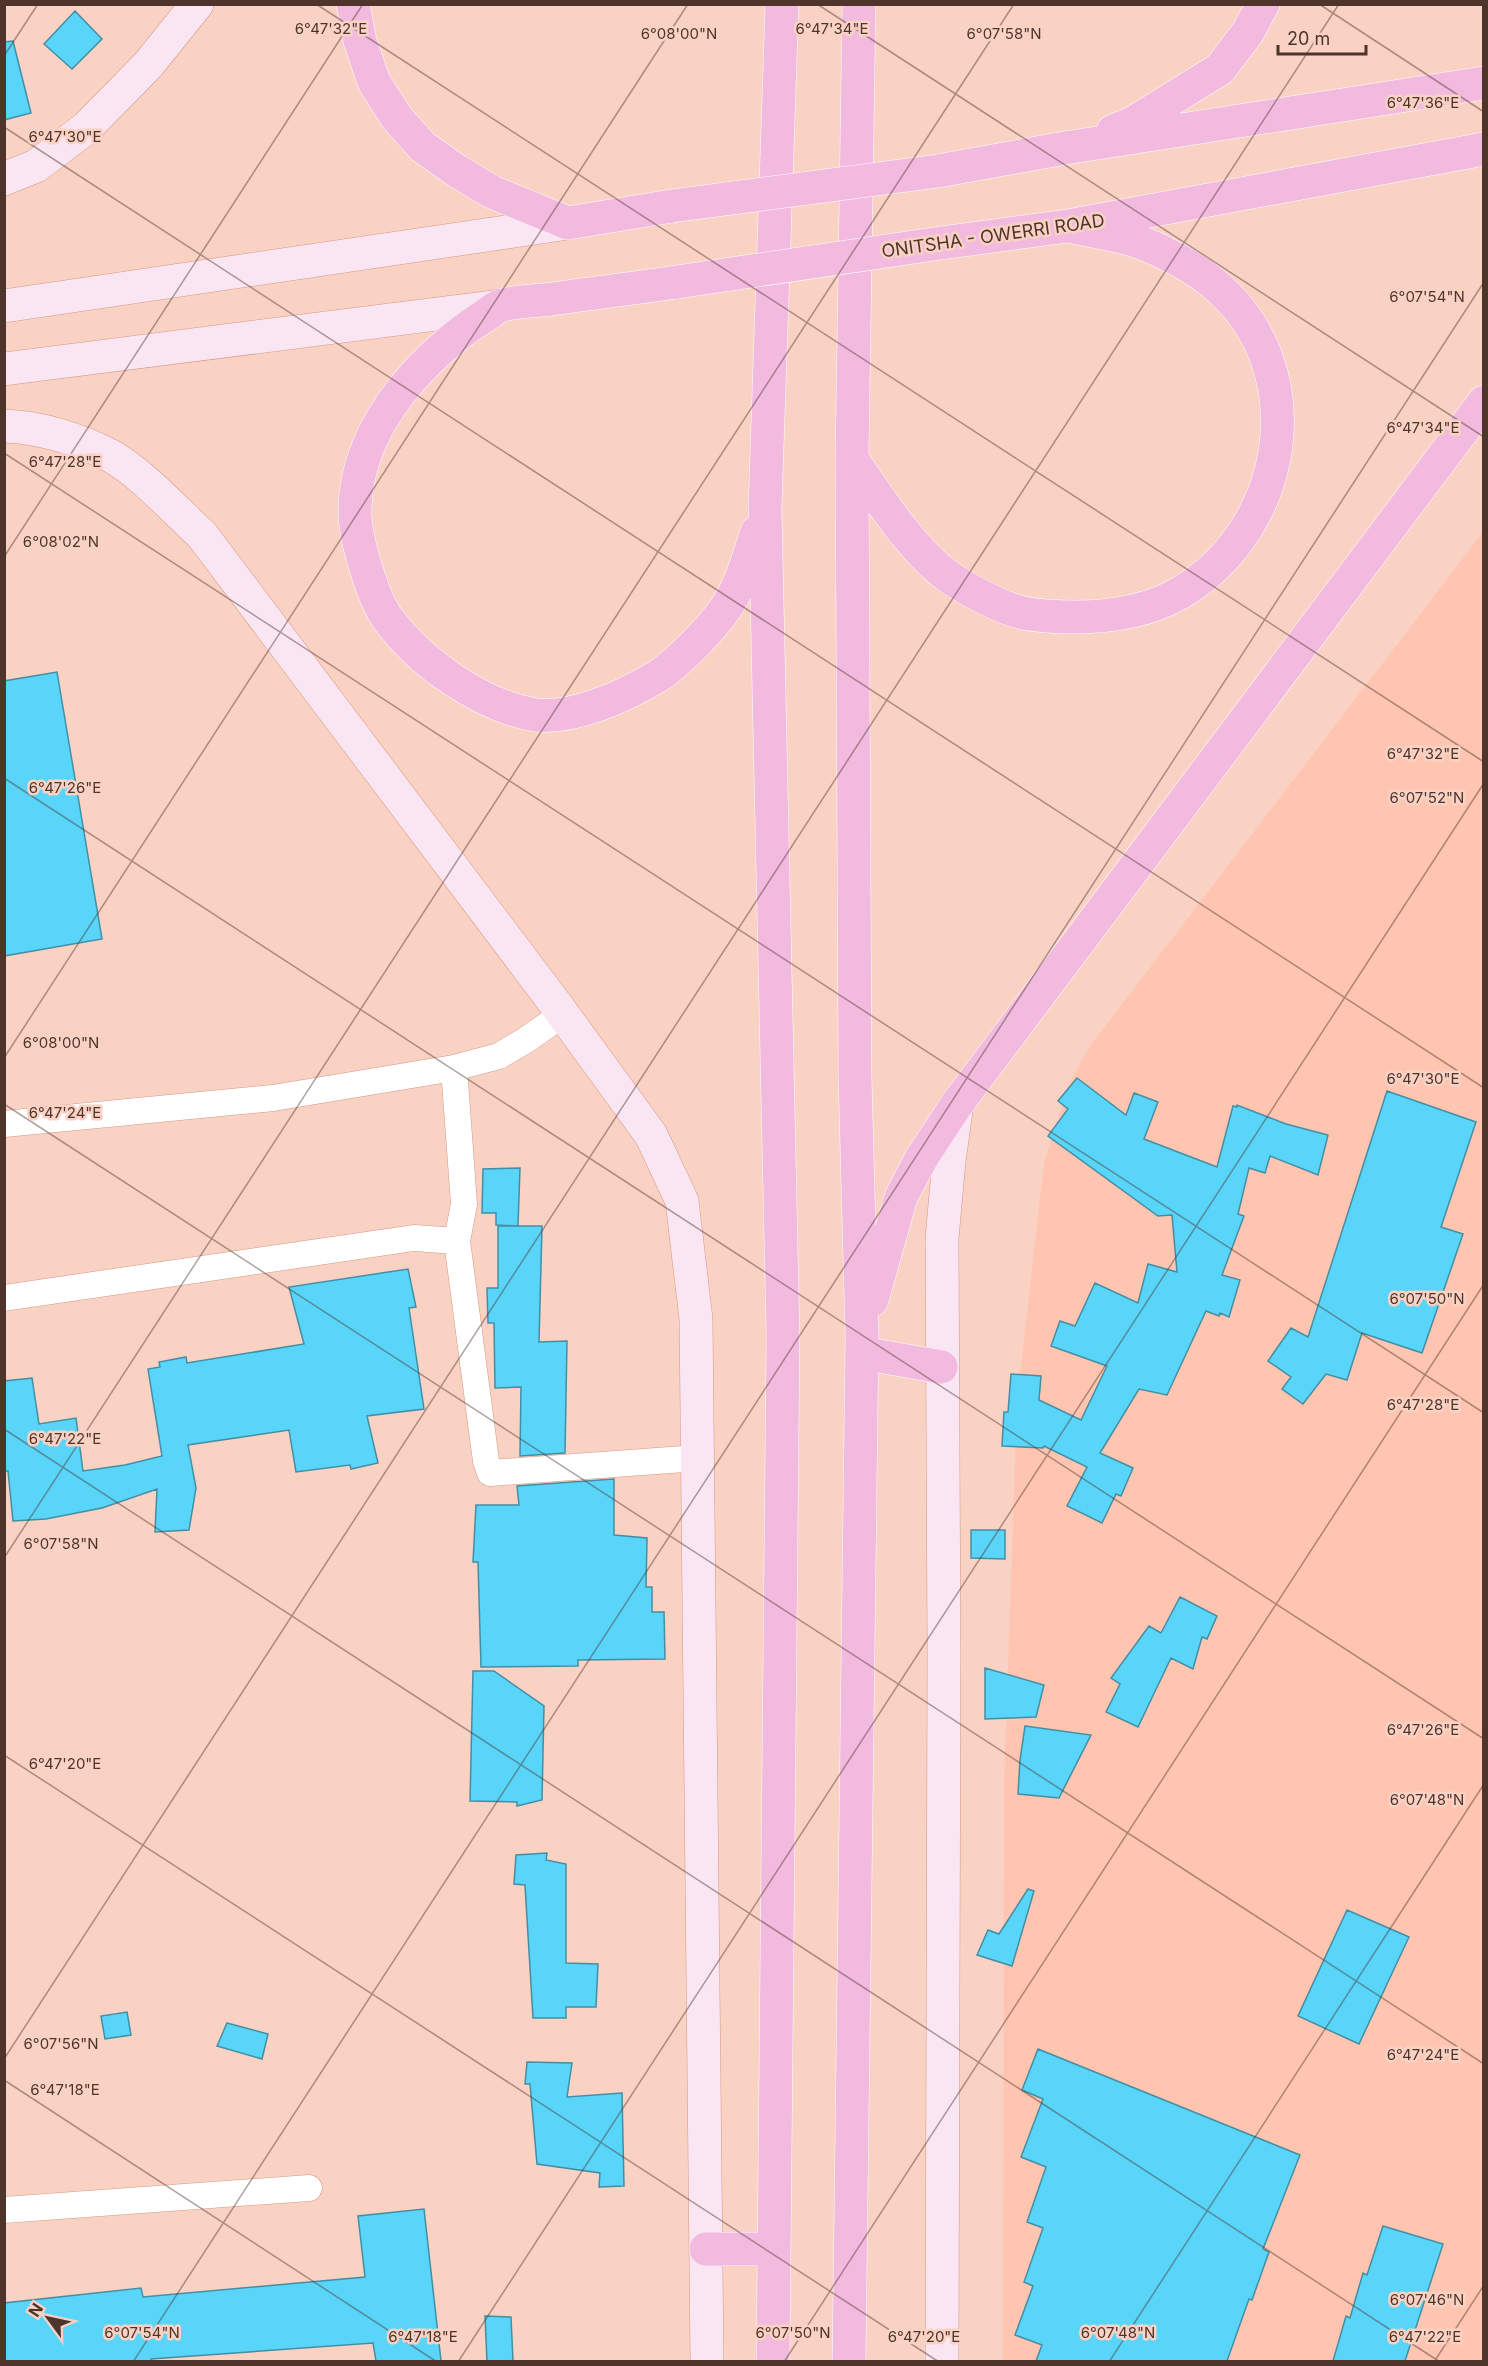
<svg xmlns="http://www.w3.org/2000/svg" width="1488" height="2366" font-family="Inter,sans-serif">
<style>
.built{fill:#ffc5b1}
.building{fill:#58d5f9;stroke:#448ea4;stroke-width:1.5}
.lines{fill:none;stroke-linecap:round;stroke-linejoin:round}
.minor-casing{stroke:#d69883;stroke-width:27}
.secondary-casing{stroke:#d69883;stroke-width:34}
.trunk-casing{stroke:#fff;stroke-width:34}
.minor{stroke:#fff;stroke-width:26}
.secondary{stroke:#fae5f3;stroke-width:33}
.trunk{stroke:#f2badf;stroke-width:33}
.trunk-bridge-casing{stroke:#fff;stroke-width:34;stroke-linecap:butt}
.trunk-bridge{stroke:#f2badf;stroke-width:33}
.ticks{fill:none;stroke:#4e342b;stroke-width:1.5;stroke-opacity:0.45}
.labels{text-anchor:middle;stroke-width:5;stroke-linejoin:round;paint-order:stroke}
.street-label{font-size:18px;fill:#4e342b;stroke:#f9d2c4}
.ticks-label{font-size:15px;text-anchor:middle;fill:#4e342b;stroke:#f9d2c4;stroke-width:5;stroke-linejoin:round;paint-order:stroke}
</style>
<rect width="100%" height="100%" fill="#f9d2c4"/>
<path class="built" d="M 1483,532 L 1483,2361 L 1003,2362 L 1004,1788 L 1017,1401 L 1044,1163 L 1068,1086 L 1090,1046 Z"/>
<path class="building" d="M 75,11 L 102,39 L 72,69 L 44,44 Z
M 13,41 L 31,113 L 4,120 L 4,42 Z
M 57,672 L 102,939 L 4,956 L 4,681 Z
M 1077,1078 L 1126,1115 L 1134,1093 L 1158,1102 L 1144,1139 L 1217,1167 L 1233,1106 L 1237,1107 L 1237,1105 L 1286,1124 L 1328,1135 L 1318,1175 L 1270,1156 L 1265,1173 L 1249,1168 L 1238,1214 L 1244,1216 L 1222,1275 L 1240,1280 L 1229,1317 L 1220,1313 L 1219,1316 L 1206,1311 L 1167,1395 L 1139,1389 L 1100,1453 L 1133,1468 L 1121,1496 L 1116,1494 L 1102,1523 L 1067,1506 L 1087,1467 L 1044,1446 L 1043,1448 L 1002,1446 L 1004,1412 L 1008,1412 L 1011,1374 L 1041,1376 L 1039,1400 L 1081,1420 L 1107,1366 L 1051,1346 L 1060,1321 L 1075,1326 L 1095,1283 L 1138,1303 L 1148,1264 L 1177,1272 L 1172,1215 L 1158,1216 L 1048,1136 L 1068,1109 L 1058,1101 Z
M 1387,1091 L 1476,1122 L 1441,1227 L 1463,1234 L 1422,1353 L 1362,1333 L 1347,1380 L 1326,1374 L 1303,1404 L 1282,1389 L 1291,1377 L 1268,1361 L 1291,1328 L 1308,1337 Z
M 520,1168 L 518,1226 L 496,1225 L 496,1213 L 482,1213 L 483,1169 Z
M 498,1226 L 542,1226 L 539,1342 L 567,1341 L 565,1453 L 520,1456 L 521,1387 L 495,1388 L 494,1323 L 488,1323 L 487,1288 L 498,1288 Z
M 408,1269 L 416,1307 L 409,1308 L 424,1409 L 367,1416 L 378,1463 L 351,1469 L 350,1465 L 296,1472 L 289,1430 L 188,1445 L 196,1488 L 189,1530 L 155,1532 L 157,1489 L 102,1508 L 46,1519 L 13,1521 L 8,1471 L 4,1471 L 4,1381 L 32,1378 L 39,1424 L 76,1418 L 83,1471 L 125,1465 L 162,1456 L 148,1369 L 160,1367 L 159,1362 L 186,1357 L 187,1363 L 304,1344 L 289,1287 Z
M 614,1479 L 614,1535 L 647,1538 L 646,1587 L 652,1587 L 652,1612 L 664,1612 L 665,1659 L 578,1660 L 578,1666 L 481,1667 L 478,1562 L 473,1562 L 476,1505 L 519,1505 L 517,1486 Z
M 971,1530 L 1005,1530 L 1005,1559 L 971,1558 Z
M 1180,1597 L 1217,1616 L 1207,1639 L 1202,1637 L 1193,1669 L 1171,1658 L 1138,1727 L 1106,1712 L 1120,1684 L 1111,1678 L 1149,1626 L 1161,1633 Z
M 985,1668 L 1044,1685 L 1036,1717 L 985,1719 Z
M 473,1671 L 494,1671 L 544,1706 L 542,1800 L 517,1806 L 517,1802 L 470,1801 Z
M 1025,1726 L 1091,1735 L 1059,1798 L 1018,1794 L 1020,1760 Z
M 547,1853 L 546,1860 L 566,1864 L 566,1963 L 598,1964 L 596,2007 L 566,2007 L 566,2018 L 533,2018 L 525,1885 L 514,1884 L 516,1855 Z
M 1028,1889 L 1034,1891 L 1012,1966 L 977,1955 L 988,1930 L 999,1934 Z
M 1347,1910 L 1409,1937 L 1359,2044 L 1298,2016 Z
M 127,2012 L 131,2035 L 105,2039 L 101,2016 Z
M 227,2023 L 268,2034 L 262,2059 L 217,2046 Z
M 1038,2049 L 1300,2155 L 1263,2249 L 1269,2252 L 1252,2300 L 1249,2299 L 1227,2361 L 1036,2361 L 1042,2345 L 1015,2335 L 1033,2286 L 1024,2282 L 1043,2228 L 1027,2222 L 1046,2167 L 1021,2157 L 1043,2099 L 1022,2090 Z
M 527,2062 L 572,2063 L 567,2097 L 622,2093 L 624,2186 L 599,2187 L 600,2173 L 537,2164 L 530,2084 L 525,2084 Z
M 424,2209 L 441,2361 L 376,2361 L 373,2343 L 151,2359 L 151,2361 L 4,2361 L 4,2303 L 141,2288 L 143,2297 L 365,2277 L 358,2216 Z
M 1383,2226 L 1443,2244 L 1405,2361 L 1333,2361 L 1346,2316 L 1350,2318 L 1363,2273 L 1367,2275 Z
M 485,2316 L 511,2317 L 513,2361 L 487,2361 Z"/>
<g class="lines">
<defs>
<path id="minor" d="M 4,1124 L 273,1098 L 454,1068 L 499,1056 L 526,1040 L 563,1014
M 457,1241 L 486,1461 L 490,1473 L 698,1458
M 4,1298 L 414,1238 L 457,1241 L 464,1204 L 454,1068
M 4,2210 L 309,2188"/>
<path id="secondary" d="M 4,179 L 36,166 L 86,128 L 148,65 L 197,4
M 4,306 L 568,223
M 4,369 L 500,306
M 4,426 C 40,427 79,439 111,456 C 140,472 177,512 202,535 L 557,1006 L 651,1135 L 682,1201 L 696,1319 L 707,2362
M 942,2362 L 944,1654 L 942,1238 L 949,1161 L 957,1104"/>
<path id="trunk" d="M 353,4 L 360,41 L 374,82 L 397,118 L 423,147 L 457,171 L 492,192 L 568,223 L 672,206
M 1113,131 L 1133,123 L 1220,69 L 1248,32 L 1263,4
M 938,171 L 1065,148 L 1484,83
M 941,243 L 1068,226 L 1484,149
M 677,282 C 636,288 594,293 552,299 C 538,301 514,301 500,306 C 494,308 489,314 483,317 C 451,338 426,360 402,390 C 375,424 355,466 355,510 C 354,536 373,599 388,619 C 420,662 477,703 530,714 C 569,722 625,696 658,676 C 678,663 711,629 725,609 C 741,586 748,558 757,532
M 852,459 C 879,498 905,540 941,571 C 961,587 999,607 1023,613 C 1039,616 1057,617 1074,617 C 1111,617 1147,612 1180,593 C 1290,528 1315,367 1213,283 C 1194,267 1160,249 1136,241 C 1114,234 1090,231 1068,226
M 872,1300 L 901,1197 L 922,1157 L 957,1104 L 1484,402
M 862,1353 L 941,1367
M 706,2249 L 774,2249
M 773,2362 L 783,1336 L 765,508 L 782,4
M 849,2362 L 862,1337 L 855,1077 L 852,459 L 859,4"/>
</defs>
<use href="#minor" class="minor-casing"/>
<use href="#secondary" class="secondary-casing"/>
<use href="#trunk" class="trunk-casing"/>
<use href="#minor" class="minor"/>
<use href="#secondary" class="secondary"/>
<use href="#trunk" class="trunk"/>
<defs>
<path id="trunk-bridge" d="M 672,206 L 938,171
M 677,282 L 941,243"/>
</defs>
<use href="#trunk-bridge" class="trunk-bridge-casing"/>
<use href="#trunk-bridge" class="trunk-bridge"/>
</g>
<path class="ticks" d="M 316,4 L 1484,762M 817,4 L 1484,437M 1319,4 L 1484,112M 4,56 L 38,4M 4,127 L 1484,1088M 4,453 L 1484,1413M 4,557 L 363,4M 4,778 L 1484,1739M 4,1058 L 688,4M 4,1104 L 1484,2064M 4,1429 L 1440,2362M 4,1558 L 1014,4M 4,1755 L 939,2362M 4,2059 L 1339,4M 4,2080 L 437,2362M 133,2362 L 1484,282M 458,2362 L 1484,783M 784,2362 L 1484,1284M 1109,2362 L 1484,1784M 1434,2362 L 1484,2285"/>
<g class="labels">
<g class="street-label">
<text transform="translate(993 236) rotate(-8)" y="6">ONITSHA - OWERRI ROAD</text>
</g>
</g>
<g class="ticks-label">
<text x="331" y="34">6°47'32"E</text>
<text x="832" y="34">6°47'34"E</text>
<text x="679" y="39">6°08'00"N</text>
<text x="1004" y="39">6°07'58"N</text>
<text x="1423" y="108">6°47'36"E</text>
<text x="65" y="142">6°47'30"E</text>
<text x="1427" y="302">6°07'54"N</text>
<text x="1423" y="433">6°47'34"E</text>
<text x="65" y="467">6°47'28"E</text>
<text x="61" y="547">6°08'02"N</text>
<text x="1423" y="759">6°47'32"E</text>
<text x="65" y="793">6°47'26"E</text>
<text x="1427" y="803">6°07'52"N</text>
<text x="61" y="1048">6°08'00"N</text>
<text x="1423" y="1084">6°47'30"E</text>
<text x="65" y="1118">6°47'24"E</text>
<text x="1427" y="1304">6°07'50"N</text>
<text x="1423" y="1410">6°47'28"E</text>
<text x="65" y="1444">6°47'22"E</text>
<text x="61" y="1549">6°07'58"N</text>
<text x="1423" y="1735">6°47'26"E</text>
<text x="65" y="1769">6°47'20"E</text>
<text x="1427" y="1805">6°07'48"N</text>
<text x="61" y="2049">6°07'56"N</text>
<text x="1423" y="2060">6°47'24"E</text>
<text x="65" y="2095">6°47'18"E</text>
<text x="1427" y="2305">6°07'46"N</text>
<text x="142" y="2338">6°07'54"N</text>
<text x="793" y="2338">6°07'50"N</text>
<text x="1118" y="2338">6°07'48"N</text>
<text x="423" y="2342">6°47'18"E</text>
<text x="924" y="2342">6°47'20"E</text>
<text x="1425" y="2342">6°47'22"E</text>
</g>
<rect width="1488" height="2366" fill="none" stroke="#4e342b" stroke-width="12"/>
<g transform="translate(48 2318) rotate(303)" stroke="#f9d2c4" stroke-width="4.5" paint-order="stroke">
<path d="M0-4.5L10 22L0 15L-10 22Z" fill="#4e342b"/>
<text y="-9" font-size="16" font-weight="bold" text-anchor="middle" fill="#4e342b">N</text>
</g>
<path d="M1278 45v9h88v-9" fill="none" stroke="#4e342b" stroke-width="3"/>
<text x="1287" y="45" font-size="18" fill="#4e342b" stroke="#f9d2c4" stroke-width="4.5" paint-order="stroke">20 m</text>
</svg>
